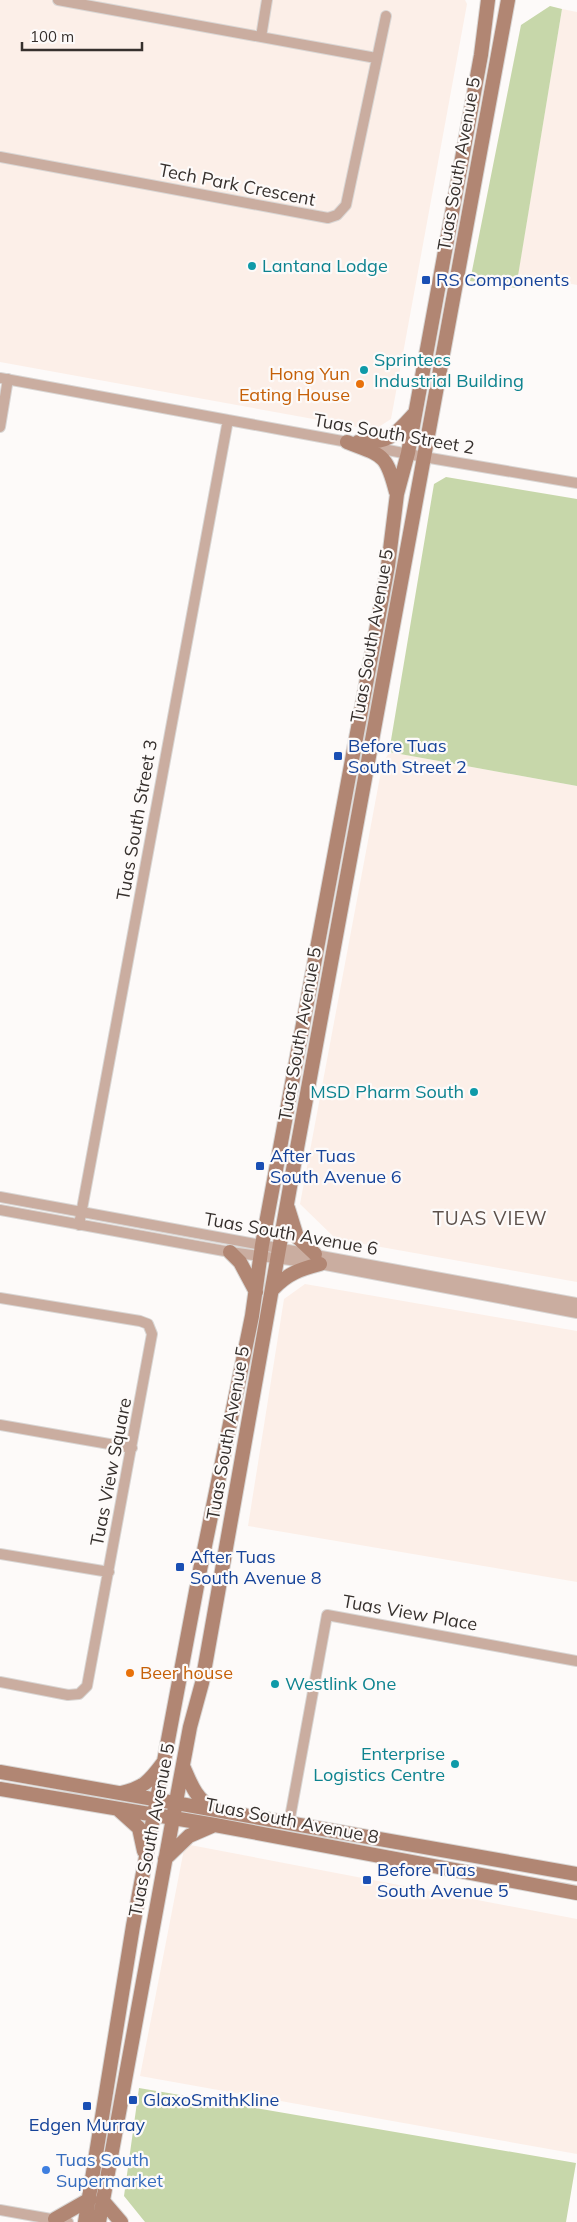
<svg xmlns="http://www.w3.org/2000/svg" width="577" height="2222" font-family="Mulish,sans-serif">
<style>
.built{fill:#fcefe8}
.green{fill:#c7d7aa}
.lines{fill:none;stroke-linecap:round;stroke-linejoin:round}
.street-casing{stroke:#d9d6d4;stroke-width:12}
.secondary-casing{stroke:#d9d6d4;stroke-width:16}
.street{stroke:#caada0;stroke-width:10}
.secondary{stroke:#b18673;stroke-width:14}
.culture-dot{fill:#0f9aa8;stroke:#fdfaf9;stroke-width:2}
.transit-dot{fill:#1a4fb4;stroke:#fdfaf9;stroke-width:2}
.food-dot{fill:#e8710a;stroke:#fdfaf9;stroke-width:2}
.shop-dot{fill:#3f7fe0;stroke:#fdfaf9;stroke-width:2}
.labels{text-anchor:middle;stroke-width:4.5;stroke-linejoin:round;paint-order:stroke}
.street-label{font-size:18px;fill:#36302d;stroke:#fdfaf9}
.culture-label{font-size:18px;fill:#0d838f;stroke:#fdfaf9;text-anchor:start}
.transit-label{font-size:18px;fill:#164399;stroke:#fdfaf9;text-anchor:start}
.food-label{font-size:18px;fill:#c56008;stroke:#fdfaf9;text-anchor:end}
.shop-label{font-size:18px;fill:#366cbe;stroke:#fdfaf9;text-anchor:start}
.neighbourhood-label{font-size:19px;letter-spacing:1px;fill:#5c504a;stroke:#fdfaf9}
</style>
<rect width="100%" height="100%" fill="#fdfaf9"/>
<path class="built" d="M 0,0 L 465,0 L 467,4 L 391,419 L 374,430 L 0,362 Z
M 562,9 L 577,12 L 577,285 L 518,274 Z
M 389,752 L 577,786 L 577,1282 L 336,1239 L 300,1204 L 382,766 Z
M 305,1284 L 577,1331 L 577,1582 L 248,1526 L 284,1299 Z
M 185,1844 L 577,1919 L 577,2154 L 140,2076 Z"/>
<path class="green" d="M 550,6 L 562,9 L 516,288 L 470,281 L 521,25 Z
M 446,477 L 577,499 L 577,786 L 389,752 L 434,484 Z
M 139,2088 L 576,2163 L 566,2222 L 145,2222 L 124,2196 Z"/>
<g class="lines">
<defs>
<path id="street" d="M 58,0 L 376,58
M 261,37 L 267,0
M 0,157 L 328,218 L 337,215 L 346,205 L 386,16
M 0,378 L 353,443
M 0,427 L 8,379
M 367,446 L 424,457 L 577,483
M 0,1197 L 577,1303
M 0,1210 L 230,1252 L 320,1264 L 577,1313
M 79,1225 L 228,420
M 0,1298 L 140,1321 L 148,1324 L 152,1334 L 87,1686 L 79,1694 L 68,1695 L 0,1682
M 0,1425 L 132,1448
M 0,1554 L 109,1572
M 289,1823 L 327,1615 L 577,1661
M 0,2210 L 68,2222"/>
<path id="secondary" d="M 347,442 C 383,456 386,453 396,492
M 358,442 C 390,443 395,435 415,413
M 288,1208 L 297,1237 L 315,1254
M 230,1252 L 240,1262 L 256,1292
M 273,1289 C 288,1273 301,1269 320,1264
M 183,1766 C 190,1782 196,1800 213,1808
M 0,1772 L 577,1874
M 0,1789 L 215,1825 L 577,1893
M 121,1793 C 143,1788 149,1782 163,1763
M 119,1810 L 139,1828 L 144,1851
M 165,1859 L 189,1836 L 212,1826
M 103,2201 L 121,2222
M 55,2219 L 90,2199
M 85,2222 L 133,1926 L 200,1570 L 252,1316 L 262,1245 L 388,566 L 397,494 L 408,453 L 481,55 L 488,0
M 99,2222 L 173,1818 L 190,1727 L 202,1683 L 293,1170 L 508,0"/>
</defs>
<use href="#street" class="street-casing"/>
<use href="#secondary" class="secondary-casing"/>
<use href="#street" class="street"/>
<use href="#secondary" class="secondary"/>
</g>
<g class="culture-dot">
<circle cx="252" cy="266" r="5"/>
<circle cx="364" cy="370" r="5"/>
<circle cx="474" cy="1092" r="5"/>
<circle cx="275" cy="1684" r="5"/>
<circle cx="455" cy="1764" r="5"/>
</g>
<g class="transit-dot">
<rect x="421" y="275" width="10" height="10" rx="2.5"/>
<rect x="333" y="751" width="10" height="10" rx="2.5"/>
<rect x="255" y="1161" width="10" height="10" rx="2.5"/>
<rect x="175" y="1562" width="10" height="10" rx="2.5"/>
<rect x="362" y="1875" width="10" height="10" rx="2.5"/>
<rect x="128" y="2095" width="10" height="10" rx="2.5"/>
<rect x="82" y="2101" width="10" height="10" rx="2.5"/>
</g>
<g class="food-dot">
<circle cx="360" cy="384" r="5"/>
<circle cx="130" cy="1673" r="5"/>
</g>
<circle class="shop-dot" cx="46" cy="2170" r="5"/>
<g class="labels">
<g class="street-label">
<text transform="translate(459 164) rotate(-80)" y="6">Tuas South Avenue 5</text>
<text transform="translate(237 185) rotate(11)" y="6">Tech Park Crescent</text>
<text transform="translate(394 434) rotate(10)" y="6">Tuas South Street 2</text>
<text transform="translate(372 636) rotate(-80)" y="6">Tuas South Avenue 5</text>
<text transform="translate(137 820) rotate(-80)" y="6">Tuas South Street 3</text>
<text transform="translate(300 1034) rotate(-80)" y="6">Tuas South Avenue 5</text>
<text transform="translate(291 1234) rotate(10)" y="6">Tuas South Avenue 6</text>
<text transform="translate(228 1433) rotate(-80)" y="6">Tuas South Avenue 5</text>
<text transform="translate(111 1472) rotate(-79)" y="6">Tuas View Square</text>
<text transform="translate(410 1613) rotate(10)" y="6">Tuas View Place</text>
<text transform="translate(292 1821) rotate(11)" y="6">Tuas South Avenue 8</text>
<text transform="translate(152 1830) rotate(-79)" y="6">Tuas South Avenue 5</text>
</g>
<g class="culture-label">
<text x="262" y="272">Lantana Lodge</text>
<text x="374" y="366">Sprintecs<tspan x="374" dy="21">Industrial Building</tspan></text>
<text x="464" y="1098" text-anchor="end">MSD Pharm South</text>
<text x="285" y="1690">Westlink One</text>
<text x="445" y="1760" text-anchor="end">Enterprise<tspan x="445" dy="21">Logistics Centre</tspan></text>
</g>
<g class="transit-label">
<text x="436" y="286">RS Components</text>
<text x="348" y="752">Before Tuas<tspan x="348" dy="21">South Street 2</tspan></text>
<text x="270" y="1162">After Tuas<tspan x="270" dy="21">South Avenue 6</tspan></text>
<text x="190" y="1563">After Tuas<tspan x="190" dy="21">South Avenue 8</tspan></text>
<text x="377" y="1876">Before Tuas<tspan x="377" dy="21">South Avenue 5</tspan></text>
<text x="143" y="2106">GlaxoSmithKline</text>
<text x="87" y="2131" text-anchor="middle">Edgen Murray</text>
</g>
<g class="food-label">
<text x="350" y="380">Hong Yun<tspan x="350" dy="21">Eating House</tspan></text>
<text x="140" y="1679" text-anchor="start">Beer house</text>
</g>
<g class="shop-label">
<text x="56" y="2166">Tuas South<tspan x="56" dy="21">Supermarket</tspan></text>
</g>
<g class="neighbourhood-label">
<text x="490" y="1225">TUAS VIEW</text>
</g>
</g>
<path d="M22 42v8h120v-8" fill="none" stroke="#36302d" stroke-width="2.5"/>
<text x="30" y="42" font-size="15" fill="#36302d" stroke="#fdfaf9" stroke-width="4" paint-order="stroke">100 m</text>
</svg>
